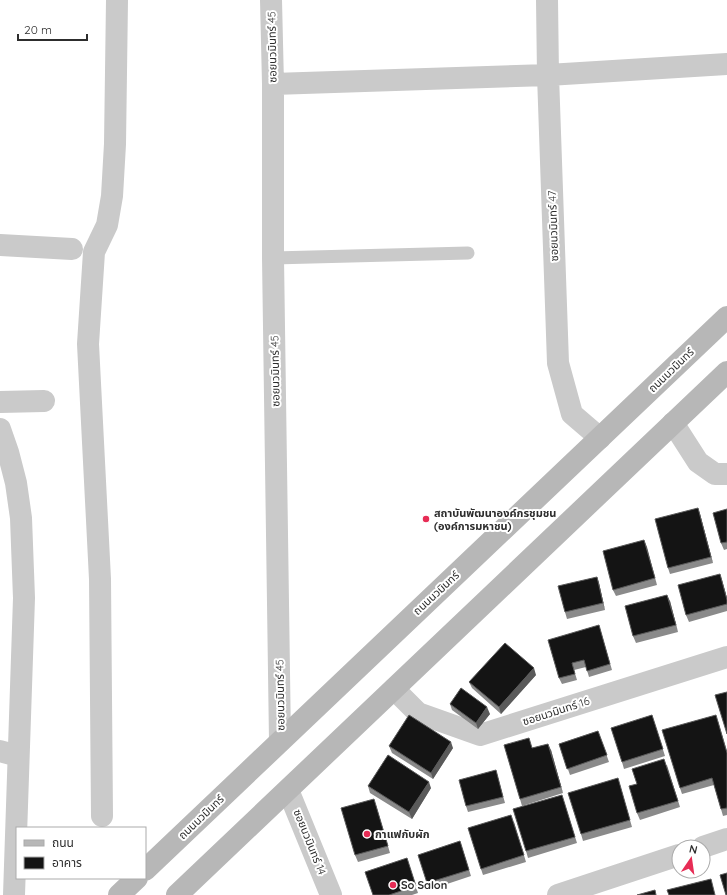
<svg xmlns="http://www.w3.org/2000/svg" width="727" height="895" font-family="Quicksand,'Noto Sans Thai',sans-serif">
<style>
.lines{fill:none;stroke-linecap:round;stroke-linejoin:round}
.service{stroke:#cacaca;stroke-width:13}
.minor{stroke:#cacaca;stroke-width:22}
.secondary{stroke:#b7b7b7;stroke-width:22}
.wall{fill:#8a8a8a}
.shaded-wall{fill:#5a5a5a}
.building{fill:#141414;stroke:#5a5a5a}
.poi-dot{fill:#e72c55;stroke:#fff;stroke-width:1.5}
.labels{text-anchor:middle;stroke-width:4;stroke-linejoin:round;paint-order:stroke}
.street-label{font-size:11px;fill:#2d2d2d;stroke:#fff}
.poi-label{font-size:11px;font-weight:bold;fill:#2d2d2d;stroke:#fff;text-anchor:start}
</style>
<rect width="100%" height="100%" fill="#fff"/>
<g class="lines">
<path class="service" d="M 273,258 L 468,253"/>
<path class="minor" d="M 271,0 L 273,84 L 273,258 L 280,741
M 547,0 L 548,75 L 558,363 L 572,414 L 600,438
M 273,84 L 548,75 L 727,64
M 0,245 L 72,249
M 0,402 L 44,401
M 673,423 L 698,462 L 715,474 L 727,474
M 0,429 L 8,452 L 16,483 L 21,518 L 24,598 L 14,895
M 394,689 L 418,713 L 480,735 L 727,657
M 0,751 L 18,756
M 288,790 L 331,895
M 102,816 L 100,579 L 88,344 L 94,252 L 107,225 L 112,196 L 115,144 L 117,0
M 703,847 L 727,839
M 558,895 L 679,855"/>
<path class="secondary" d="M 145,870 L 727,317
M 119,895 L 137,878
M 177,895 L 727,372"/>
</g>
<path class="wall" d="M 698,508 L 700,514 L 713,563 L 670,574 L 668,568 Z
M 727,509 L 727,549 L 724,550 L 721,543 Z
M 644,540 L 657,585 L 616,596 L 613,590 Z
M 720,574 L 727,598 L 727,611 L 689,622 L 686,615 Z
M 597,577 L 599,583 L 605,610 L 567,619 L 565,612 Z
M 670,601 L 678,632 L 636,643 L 633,636 Z
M 599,625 L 612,670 L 589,677 L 586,667 L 574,670 L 577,680 L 562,684 L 559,678 Z
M 536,675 L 501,714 L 472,688 L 469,682 Z
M 450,704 L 490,714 L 478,729 L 452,710 Z
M 652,715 L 665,756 L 624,769 L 622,762 Z
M 718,721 L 727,751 L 727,815 L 723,816 L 714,785 L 682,794 L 680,788 Z
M 598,731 L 609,762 L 570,775 L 559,744 Z
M 389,746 L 453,748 L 433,779 L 392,753 Z
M 533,748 L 551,750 L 563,793 L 522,806 L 520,799 Z
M 667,765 L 680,807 L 640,820 L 637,813 L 637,784 Z
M 496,770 L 505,803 L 468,812 L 466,806 Z
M 620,785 L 632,827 L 583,841 L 581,834 Z
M 368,786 L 431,788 L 412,819 L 370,793 Z
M 564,802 L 577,843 L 528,858 L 526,851 Z
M 376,805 L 390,853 L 358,862 L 355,855 Z
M 514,822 L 526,862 L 483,875 L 481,869 Z
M 460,841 L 471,876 L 429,890 L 427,883 Z
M 407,858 L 418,893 L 412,895 L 373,895 Z"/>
<path class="shaded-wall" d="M 698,508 L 700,514 L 713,563 L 711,557 Z
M 644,540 L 647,547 L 657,585 L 655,578 Z
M 720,574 L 722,580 L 727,598 L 727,600 Z
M 597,577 L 599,583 L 605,610 L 603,603 Z
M 667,595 L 670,601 L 678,632 L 676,625 Z
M 534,668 L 536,675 L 501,714 L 499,707 Z
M 487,707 L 490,714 L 478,729 L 476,723 Z
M 451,742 L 453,748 L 433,779 L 431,773 Z
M 548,744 L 551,750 L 563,793 L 561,787 Z
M 429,782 L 431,788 L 412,819 L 409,812 Z"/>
<path class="building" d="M 698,508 L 711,557 L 668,568 L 655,519 Z
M 727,509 L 727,542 L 721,543 L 713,513 Z
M 644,540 L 655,578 L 613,590 L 603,551 Z
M 720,574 L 727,600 L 727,604 L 686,615 L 678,585 Z
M 597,577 L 603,603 L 565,612 L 558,586 Z
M 667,595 L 676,625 L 633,636 L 625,606 Z
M 599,625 L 610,664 L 587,671 L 584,660 L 572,663 L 575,674 L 559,678 L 548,640 Z
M 505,643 L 534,668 L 499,707 L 469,682 Z
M 461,688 L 487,707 L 476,723 L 450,704 Z
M 727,692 L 727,734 L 715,695 Z
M 409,715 L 451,742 L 431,773 L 389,746 Z
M 652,715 L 663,749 L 622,762 L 611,728 Z
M 716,715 L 727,753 L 727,808 L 721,809 L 712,778 L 680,788 L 662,730 Z
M 598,731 L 607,755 L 567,769 L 559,744 Z
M 529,738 L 532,748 L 548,744 L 561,787 L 520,799 L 504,745 Z
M 388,755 L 429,782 L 409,812 L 368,786 Z
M 664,759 L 678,801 L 637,813 L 629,786 L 637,784 L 632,769 Z
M 496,770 L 503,797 L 466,806 L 459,780 Z
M 618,778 L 630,820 L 581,834 L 568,793 Z
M 562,795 L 575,837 L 526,851 L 513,809 Z
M 374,799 L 388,846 L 355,855 L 341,808 Z
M 511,815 L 524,855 L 481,869 L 468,828 Z
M 460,841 L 469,870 L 427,883 L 418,855 Z
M 407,858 L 416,886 L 389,895 L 373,895 L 365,872 Z
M 727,873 L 727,895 L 726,895 L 720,875 Z
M 711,879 L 715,895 L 669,895 L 667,890 Z
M 655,890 L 656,895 L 637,895 Z"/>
<g class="poi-dot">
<circle cx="426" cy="519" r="4"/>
<circle cx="367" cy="834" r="4"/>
<circle cx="393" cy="885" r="4"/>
</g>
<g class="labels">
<g class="street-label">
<text transform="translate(272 47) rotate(-91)" y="4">ซอยนวมินทร์ 45</text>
<text transform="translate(553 226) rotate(-92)" y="4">ซอยนวมินทร์ 47</text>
<text transform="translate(671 370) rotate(-44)" y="4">ถนนนวมินทร์</text>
<text transform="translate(275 371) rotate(-91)" y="4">ซอยนวมินทร์ 45</text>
<text transform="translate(436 593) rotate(-43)" y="4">ถนนนวมินทร์</text>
<text transform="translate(280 695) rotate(-91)" y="4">ซอยนวมินทร์ 45</text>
<text transform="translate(556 711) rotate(-18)" y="4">ซอยนวมินทร์ 16</text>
<text transform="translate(201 817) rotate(-44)" y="4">ถนนนวมินทร์</text>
<text transform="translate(310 842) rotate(68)" y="4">ซอยนวมินทร์ 14</text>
</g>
<g class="poi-label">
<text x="434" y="517">สถาบันพัฒนาองค์กรชุมชน<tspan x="434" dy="13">(องค์การมหาชน)</tspan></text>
<text x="375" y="838">กาแฟกับผัก</text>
<text x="401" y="889">So Salon</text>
</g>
</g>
<rect x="16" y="827" width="130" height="52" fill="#ffffff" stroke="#ababab"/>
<rect x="24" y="840" width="20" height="6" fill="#b7b7b7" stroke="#ababab"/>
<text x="52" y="847" font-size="12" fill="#2d2d2d">ถนน</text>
<rect x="24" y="857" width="20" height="12" fill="#141414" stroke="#ababab"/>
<text x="52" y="867" font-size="12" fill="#2d2d2d">อาคาร</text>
<g transform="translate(691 859) rotate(13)"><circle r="19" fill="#ffffff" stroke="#ababab"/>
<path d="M0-3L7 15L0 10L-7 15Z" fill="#e72c55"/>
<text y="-6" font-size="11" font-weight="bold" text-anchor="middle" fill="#2d2d2d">N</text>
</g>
<path d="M18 34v6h69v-6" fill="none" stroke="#2d2d2d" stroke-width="2"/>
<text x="24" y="34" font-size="12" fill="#2d2d2d" stroke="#ffffff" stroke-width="3" paint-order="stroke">20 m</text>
</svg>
